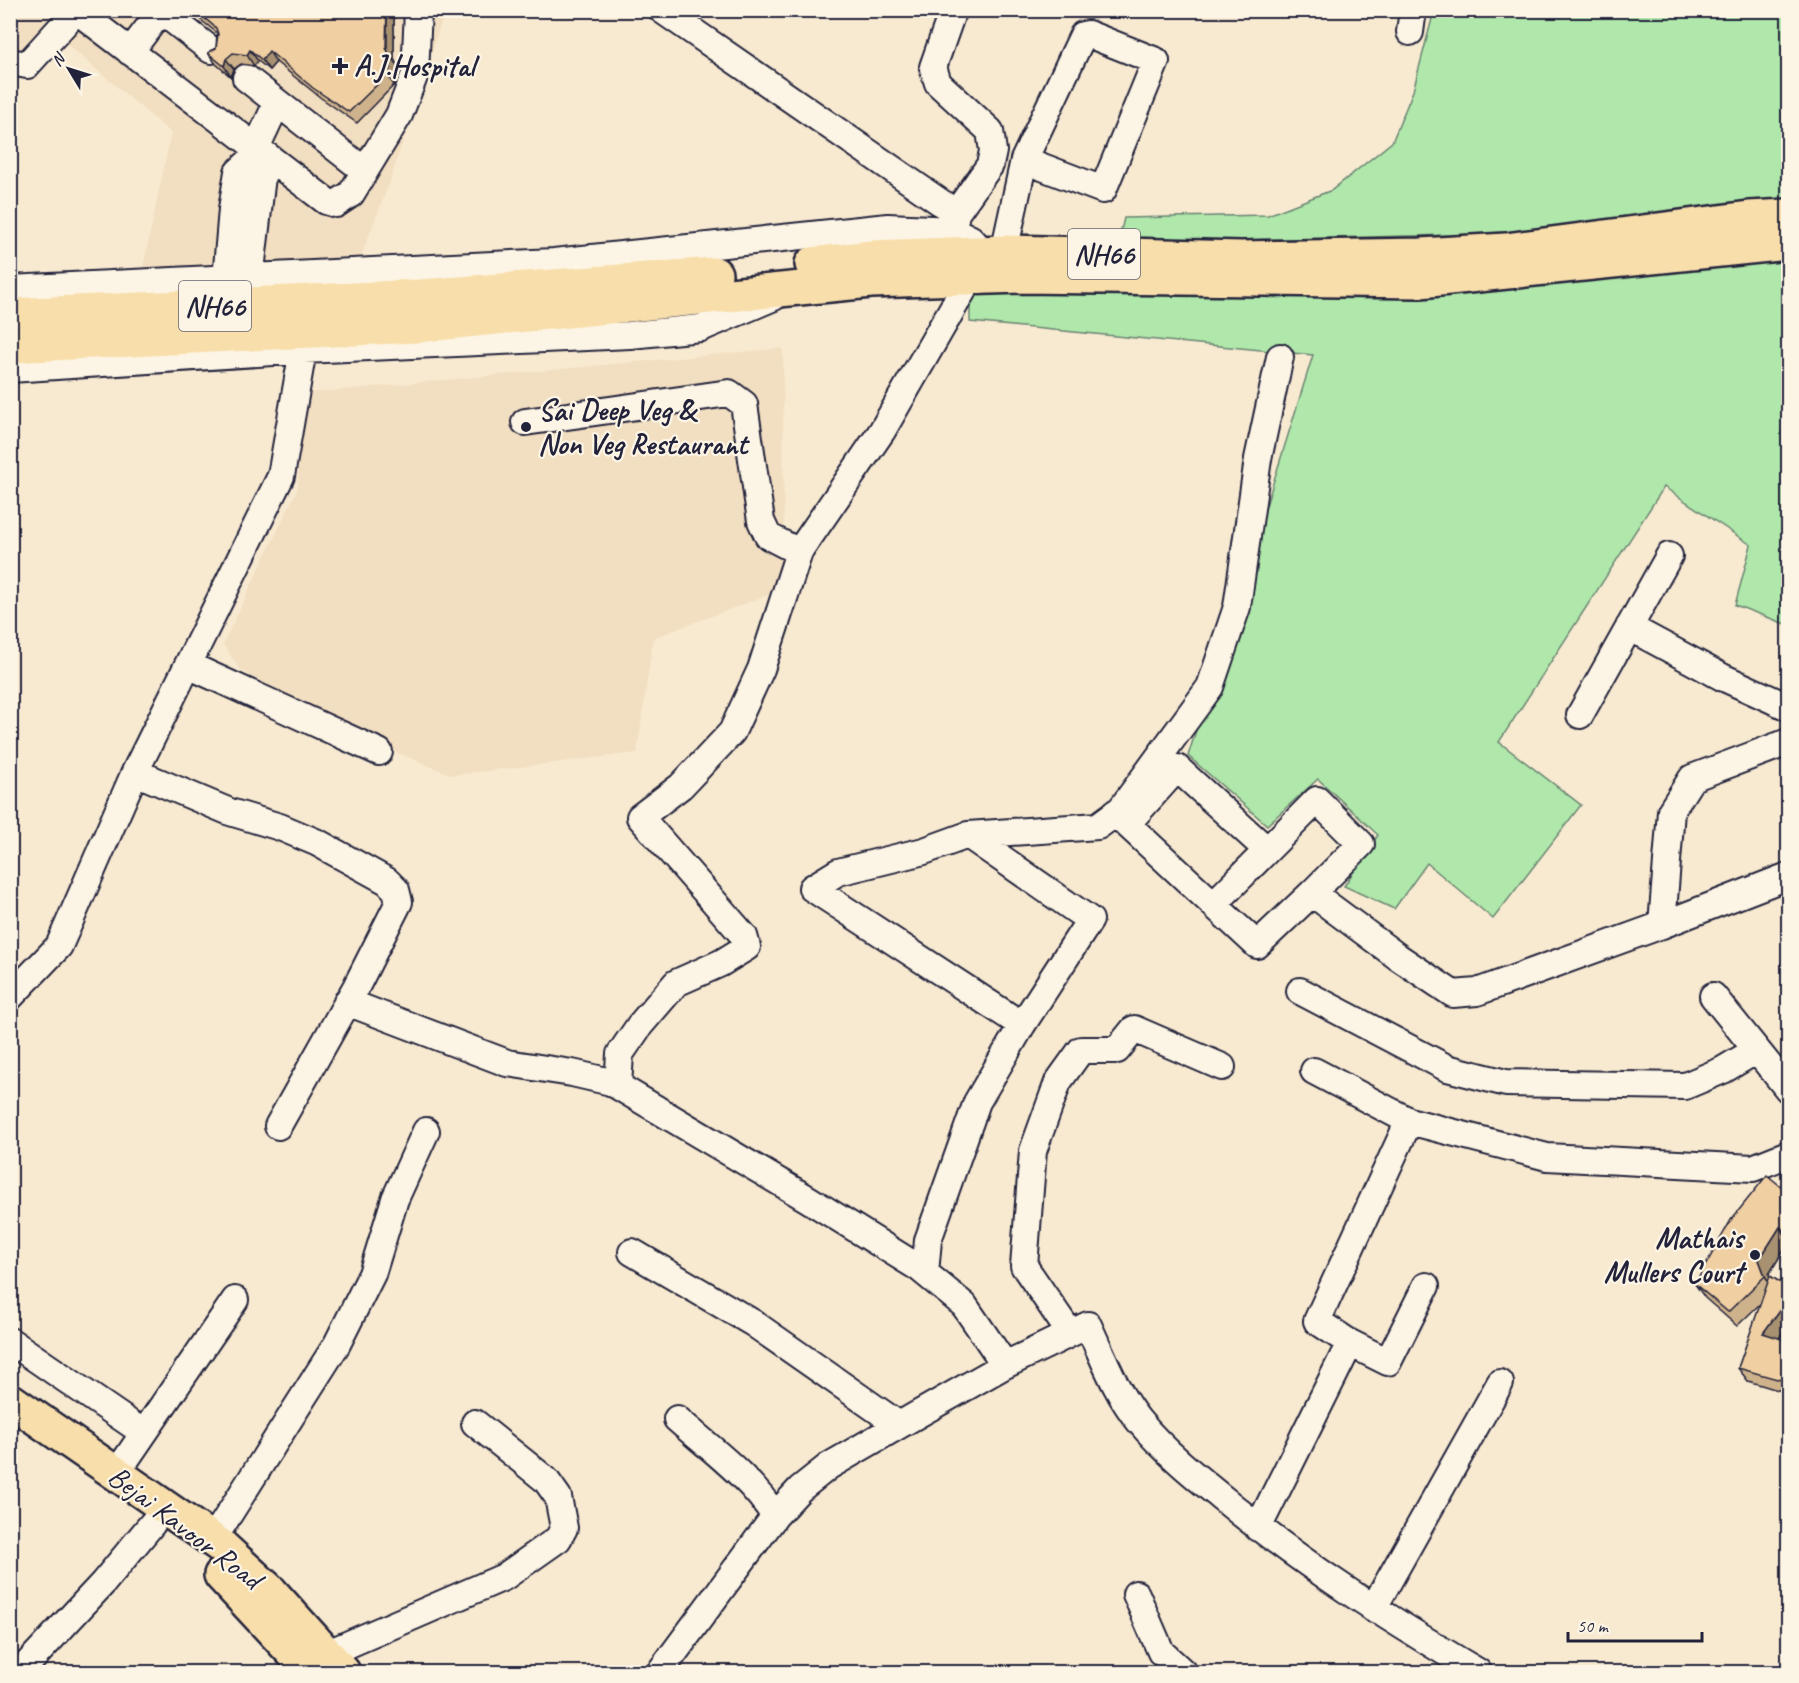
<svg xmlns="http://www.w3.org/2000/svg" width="1799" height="1683" font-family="Caveat,sans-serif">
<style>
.built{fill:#f2dec0}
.green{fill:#b0e7aa;stroke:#698472;stroke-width:1.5}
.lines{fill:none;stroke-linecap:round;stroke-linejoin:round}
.minor-casing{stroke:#22223b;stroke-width:30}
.major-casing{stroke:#22223b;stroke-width:38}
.highway-casing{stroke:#22223b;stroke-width:38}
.minor{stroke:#fcf5e5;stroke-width:26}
.major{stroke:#f8deab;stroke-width:33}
.highway{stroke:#f8deab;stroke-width:33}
.wall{fill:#ceb28b;stroke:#22223b;stroke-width:1.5}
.shaded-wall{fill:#a89171;stroke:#22223b;stroke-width:1.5}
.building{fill:#f0cfa2;stroke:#22223b;stroke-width:1.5}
.poi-dot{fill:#22223b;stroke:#fcf5e5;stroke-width:2}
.labels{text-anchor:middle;stroke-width:4.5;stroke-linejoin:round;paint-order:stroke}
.shield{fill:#fcf5e5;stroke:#63616e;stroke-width:1.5}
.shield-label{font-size:28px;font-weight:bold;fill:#22223b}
.poi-label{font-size:30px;font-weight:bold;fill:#22223b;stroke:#fcf5e5;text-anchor:start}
.street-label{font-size:30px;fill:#22223b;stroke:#fcf5e5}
</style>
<rect width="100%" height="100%" fill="#f8ead1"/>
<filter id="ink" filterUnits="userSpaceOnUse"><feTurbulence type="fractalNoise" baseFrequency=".0167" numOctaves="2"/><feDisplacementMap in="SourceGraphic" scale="12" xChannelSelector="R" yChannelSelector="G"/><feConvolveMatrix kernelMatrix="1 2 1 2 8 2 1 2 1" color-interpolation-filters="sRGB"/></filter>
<g filter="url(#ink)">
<path class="built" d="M 11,11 L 445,11 L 390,181 L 356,269 L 141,277 L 171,133 L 55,34 L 11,73 Z
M 783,348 L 784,589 L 653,638 L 637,753 L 452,775 L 307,716 L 240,669 L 223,644 L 298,488 L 300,394 Z"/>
<path class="green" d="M 1434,11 L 1788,11 L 1788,233 L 1655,230 L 1118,243 L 1124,218 L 1268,215 L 1332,190 L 1392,142 L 1413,91 Z
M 1788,247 L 1788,625 L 1735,605 L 1751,545 L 1664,487 L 1499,742 L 1581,805 L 1493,919 L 1427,863 L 1394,909 L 1344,886 L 1378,835 L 1318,779 L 1267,825 L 1188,756 L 1313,355 L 970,322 L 970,278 Z"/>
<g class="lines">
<defs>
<path id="minor" d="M 76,10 L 326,201 L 336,204 L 351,194 L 399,115 L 415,74 L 418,10
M 160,10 L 211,50
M 662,10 L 956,213
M 953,10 L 933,67 L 938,83 L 990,131 L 993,151 L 990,165 L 956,213 L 953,229
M 1410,32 L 1413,10
M 130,52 L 161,11
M 10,62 L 27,65 L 76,11
M 246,78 L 365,171
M 1004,252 L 1024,160 L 1083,35 L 1088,34 L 1156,61 L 1103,190 L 1024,160
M 250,279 L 262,176 L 250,161
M 226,280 L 232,209 L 238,172 L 250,161 L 277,103
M 10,289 L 554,262 L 888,227 L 953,230 L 971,239 L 983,252
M 10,369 L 303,350 L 630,335 L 701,328 L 774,297
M 525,422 L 729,393 L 744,404 L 761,521 L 768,536 L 799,552
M 1629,627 L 1722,677 L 1788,707
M 188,665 L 379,752
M 1580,715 L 1669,556
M 135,772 L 230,812 L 280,827 L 318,843 L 387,881 L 396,890 L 399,902 L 356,987 L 278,1126
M 1115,813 L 1257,945 L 1312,893 L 1398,957 L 1453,994 L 1477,992 L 1662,925 L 1788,876
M 1134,816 L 1177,768 L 1267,850
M 1214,904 L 1317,800 L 1361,844 L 1312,893
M 1662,925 L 1671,811 L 1692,778 L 1788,742
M 1300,991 L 1447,1068 L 1506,1083 L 1685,1086 L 1723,1070 L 1755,1051
M 1713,996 L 1788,1089
M 10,997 L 59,946 L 135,772 L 281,476 L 303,350
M 347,1002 L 507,1063 L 572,1073 L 611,1082 L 808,1199 L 919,1268 L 964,1305 L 1005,1365
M 1022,1025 L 812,888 L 838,872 L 924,851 L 968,835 L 1098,826 L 1121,809 L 1210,687 L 1237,607 L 1258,459 L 1280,357
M 1314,1071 L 1409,1121 L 1547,1157 L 1753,1168 L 1788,1154
M 618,1086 L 620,1054 L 640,1025 L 676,983 L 721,963 L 747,947 L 744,936 L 640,817 L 681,786 L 732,732 L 761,669 L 799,552 L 882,431 L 970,278
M 632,1252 L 753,1323 L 899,1425
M 925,1273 L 928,1240 L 977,1102 L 1022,1025 L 1090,920 L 968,835
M 1070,1333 L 1024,1266 L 1033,1151 L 1058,1082 L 1081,1050 L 1117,1050 L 1134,1029 L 1222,1067
M 10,1341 L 144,1433
M 1350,1343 L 1388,1362 L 1426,1286
M 677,1419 C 712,1450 750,1477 775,1516
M 116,1474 L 235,1300
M 1258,1528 L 1350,1343 L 1317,1321 L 1409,1121
M 212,1541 L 337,1344 L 372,1274 L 395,1199 L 426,1131
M 1136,1594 L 1161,1652 L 1183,1672
M 1373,1609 L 1500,1383
M 326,1654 L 504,1577 L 558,1539 L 564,1528 L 558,1497 L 546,1480 L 475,1423
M 20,1672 L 103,1583 L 152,1524
M 660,1672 L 775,1516 L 800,1489 L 829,1466 L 915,1416 L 1005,1365 L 1088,1325 C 1103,1357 1116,1393 1139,1421 C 1164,1451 1196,1477 1226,1501 C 1304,1566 1391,1620 1478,1672"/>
<path id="major" d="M 10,1400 L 221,1546 L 271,1592 L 343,1672
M 221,1575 L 311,1672"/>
<path id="highway" d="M 812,264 L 872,257 L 1004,252 L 1241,258 L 1421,255 L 1506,250 L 1749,218 L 1788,216
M 10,315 L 419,296 L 715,274
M 10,346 L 416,326 L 871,281 L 1021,276 L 1420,281 L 1788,243"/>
</defs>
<use href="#minor" class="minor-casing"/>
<use href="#major" class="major-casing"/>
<use href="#highway" class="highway-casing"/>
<use href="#minor" class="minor"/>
<use href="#major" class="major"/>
<use href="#highway" class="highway"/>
</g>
<path class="wall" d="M 195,10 L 404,10 L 403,15 L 394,17 L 394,59 L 400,71 L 394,85 L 357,123 L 321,98 L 276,62 L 269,70 L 258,61 L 254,66 L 241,64 L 234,69 L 231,77 L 216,64 L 208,53 L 216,48 L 217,33 L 201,20 Z
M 1788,1192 L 1788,1243 L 1769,1274 L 1770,1276 L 1788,1287 L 1788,1326 L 1779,1338 L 1788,1341 L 1788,1393 L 1748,1381 L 1738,1368 L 1761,1303 L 1737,1326 L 1705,1298 L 1695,1284 Z"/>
<path class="shaded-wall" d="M 387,10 L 390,10 L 394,17 L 394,59 L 400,71 L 394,85 L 387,75 Z
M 250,50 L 258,61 L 254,66 L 247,55 Z
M 269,51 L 276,62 L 269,70 L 262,60 Z
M 226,59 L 234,69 L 231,77 L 224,66 Z
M 1780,1227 L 1788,1239 L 1788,1243 L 1769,1274 L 1774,1290 L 1765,1276 L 1759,1260 Z
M 1788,1299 L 1788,1326 L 1772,1347 L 1763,1333 Z"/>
<path class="building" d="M 195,10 L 387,10 L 386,48 L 393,60 L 387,75 L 349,112 L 313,88 L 269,51 L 262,60 L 250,50 L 247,55 L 233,53 L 226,59 L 224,66 L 208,53 L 216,48 L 218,34 L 216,28 Z
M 1767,1175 L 1788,1192 L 1788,1234 L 1780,1227 L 1759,1260 L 1765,1276 L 1728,1312 L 1695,1284 L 1731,1220 Z
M 1770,1276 L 1788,1287 L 1788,1299 L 1763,1333 L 1788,1341 L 1788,1382 L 1738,1368 Z"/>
</g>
<g class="poi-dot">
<path d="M337 57h6v6h6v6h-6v6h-6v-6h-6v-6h6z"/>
<circle cx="526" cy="427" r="6"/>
<circle cx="1755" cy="1255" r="6"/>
</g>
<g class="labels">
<g class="shield">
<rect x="1068" y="229" width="72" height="50" rx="4.5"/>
<rect x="179" y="281" width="72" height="50" rx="4.5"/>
</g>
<g class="shield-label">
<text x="1104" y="264">NH66</text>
<text x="215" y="316">NH66</text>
</g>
<g class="poi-label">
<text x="354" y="76">A.J.Hospital</text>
<text x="538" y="420">Sai Deep Veg &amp;<tspan x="538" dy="34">Non Veg Restaurant</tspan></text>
<text x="1743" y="1248" text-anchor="end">Mathais<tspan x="1743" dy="34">Mullers Court</tspan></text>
</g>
<g class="street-label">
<text transform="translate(185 1527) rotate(37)" y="10">Bejai Kavoor Road</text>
</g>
</g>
<rect width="1799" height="1683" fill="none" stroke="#fcf5e5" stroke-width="36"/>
<rect x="18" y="18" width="1763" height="1647" fill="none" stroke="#22223b" stroke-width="2" filter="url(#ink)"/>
<g transform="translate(69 69) rotate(308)" stroke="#fcf5e5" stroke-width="4.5" paint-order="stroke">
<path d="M0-4.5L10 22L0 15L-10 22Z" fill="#22223b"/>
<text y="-9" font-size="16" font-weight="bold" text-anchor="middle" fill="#22223b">N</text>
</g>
<path d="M1568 1632v9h134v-9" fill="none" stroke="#22223b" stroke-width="3"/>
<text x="1577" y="1632" font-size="18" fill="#22223b" stroke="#fcf5e5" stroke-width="4.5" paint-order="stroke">50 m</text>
</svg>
